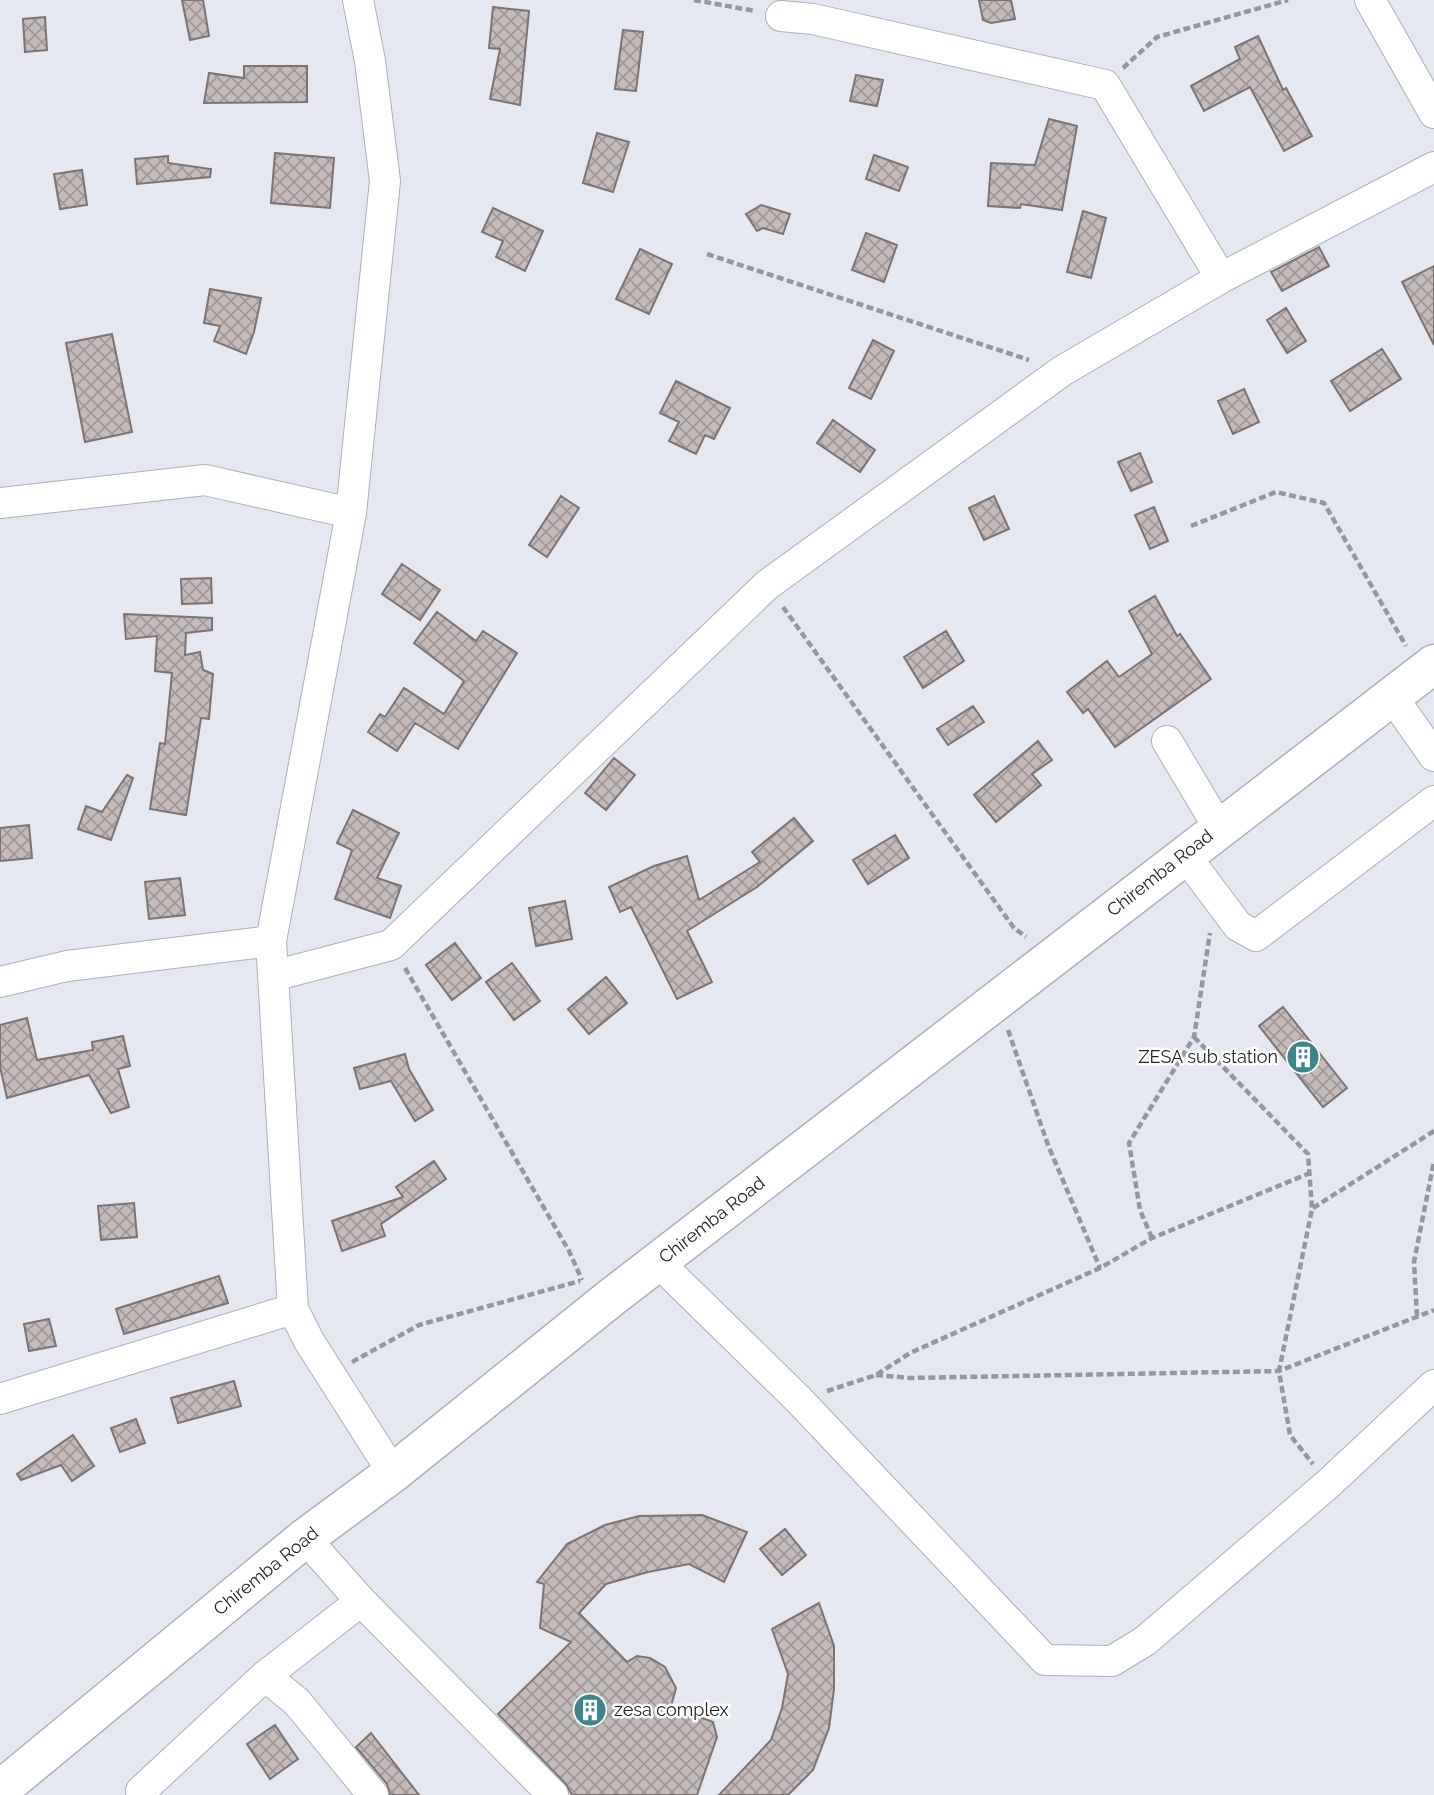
<svg xmlns="http://www.w3.org/2000/svg" width="1434" height="1795" font-family="Raleway,sans-serif">
<style>
.building{fill:url(#building-cross-hatch);stroke:#7d7372;stroke-width:2}
.lines{fill:none;stroke-linecap:round;stroke-linejoin:round}
.minor-casing{stroke:#adb0b8;stroke-width:32}
.major-casing{stroke:#adb0b8;stroke-width:41}
.path{stroke:#95979e;stroke-width:4.5;stroke-dasharray:7 3.5;stroke-linecap:butt}
.minor{stroke:#fff;stroke-width:30}
.major{stroke:#fff;stroke-width:38}
.labels{text-anchor:middle;stroke-width:5;stroke-linejoin:round;paint-order:stroke}
.street-label{font-size:18px;fill:#232427;stroke:#fff}
.poi-label{font-size:18px;fill:#232427;stroke:#fff;text-anchor:end}
</style>
<defs>
<pattern id="building-cross-hatch" width="8" height="8" patternUnits="userSpaceOnUse" patternTransform="scale(1.75)"><rect width="8" height="8" fill="#c6bbbb"/><path d="M0 0l8 8M0 8l8-8" fill="none" stroke="#a09898"/></pattern>
</defs>
<rect width="100%" height="100%" fill="#e5e8f1"/>
<path class="building" d="M 182,0 L 203,0 L 209,36 L 190,40 Z
M 979,0 L 1011,0 L 1015,19 L 991,23 L 983,20 Z
M 493,7 L 529,11 L 520,105 L 490,99 L 500,49 L 489,48 Z
M 45,17 L 47,50 L 25,52 L 23,19 Z
M 623,30 L 643,32 L 636,91 L 615,89 Z
M 1258,36 L 1283,90 L 1286,88 L 1312,136 L 1284,151 L 1250,87 L 1204,111 L 1191,86 L 1240,59 L 1235,47 Z
M 244,66 L 307,66 L 307,102 L 204,103 L 209,73 L 244,78 Z
M 856,75 L 883,80 L 877,106 L 850,101 Z
M 1049,119 L 1077,126 L 1062,210 L 1021,204 L 1020,208 L 988,206 L 991,163 L 1035,165 Z
M 597,133 L 629,142 L 613,192 L 583,183 Z
M 275,153 L 334,158 L 330,208 L 271,203 Z
M 874,155 L 908,167 L 899,191 L 866,179 Z
M 168,156 L 168,163 L 211,169 L 210,177 L 137,184 L 135,159 Z
M 82,170 L 87,205 L 60,209 L 54,174 Z
M 761,205 L 790,214 L 783,234 L 763,228 L 757,231 L 746,214 Z
M 493,208 L 543,231 L 525,271 L 496,257 L 503,241 L 482,232 Z
M 1083,211 L 1106,218 L 1091,278 L 1067,272 Z
M 866,233 L 897,245 L 884,282 L 852,270 Z
M 1319,247 L 1329,266 L 1282,291 L 1271,272 Z
M 640,249 L 672,264 L 649,314 L 616,299 Z
M 1434,266 L 1434,345 L 1402,282 Z
M 210,289 L 261,298 L 254,332 L 246,354 L 214,341 L 220,326 L 204,323 Z
M 1286,308 L 1306,341 L 1287,353 L 1267,320 Z
M 112,334 L 132,432 L 85,442 L 66,343 Z
M 873,340 L 894,351 L 871,399 L 849,388 Z
M 1382,349 L 1401,379 L 1350,411 L 1331,381 Z
M 676,381 L 730,408 L 714,439 L 705,435 L 696,454 L 669,441 L 679,422 L 660,413 Z
M 1244,389 L 1259,422 L 1233,434 L 1218,401 Z
M 833,420 L 875,450 L 860,472 L 817,443 Z
M 1140,453 L 1152,482 L 1131,491 L 1118,462 Z
M 561,496 L 579,508 L 547,557 L 529,545 Z
M 994,496 L 1009,529 L 984,540 L 969,508 Z
M 1154,507 L 1168,541 L 1150,549 L 1135,515 Z
M 402,564 L 440,590 L 420,620 L 382,594 Z
M 211,578 L 212,603 L 182,604 L 181,579 Z
M 1155,596 L 1177,636 L 1180,634 L 1211,679 L 1115,747 L 1088,709 L 1083,713 L 1067,692 L 1107,661 L 1119,677 L 1152,654 L 1129,611 Z
M 437,612 L 476,641 L 483,631 L 517,653 L 458,749 L 415,723 L 397,751 L 368,732 L 380,714 L 385,717 L 404,688 L 444,714 L 464,681 L 414,643 Z
M 124,614 L 212,618 L 212,630 L 186,633 L 185,655 L 200,652 L 203,670 L 213,674 L 209,719 L 201,718 L 186,815 L 150,809 L 160,743 L 165,744 L 172,673 L 155,671 L 157,636 L 126,639 Z
M 946,631 L 964,661 L 923,688 L 904,657 Z
M 973,706 L 984,722 L 948,745 L 937,729 Z
M 1038,741 L 1052,760 L 1032,774 L 1041,785 L 996,822 L 974,795 Z
M 614,758 L 635,775 L 606,810 L 585,793 Z
M 127,775 L 133,778 L 111,840 L 78,829 L 86,806 L 102,812 Z
M 353,810 L 399,833 L 377,878 L 401,886 L 390,918 L 335,899 L 352,850 L 337,843 Z
M 794,818 L 813,841 L 757,887 L 687,931 L 712,982 L 677,999 L 631,907 L 620,912 L 609,887 L 654,866 L 687,856 L 699,900 L 760,862 L 752,852 Z
M 29,825 L 32,858 L 0,861 L 0,828 Z
M 895,835 L 909,858 L 868,884 L 853,860 Z
M 180,878 L 185,915 L 149,919 L 145,882 Z
M 565,901 L 572,939 L 536,946 L 529,908 Z
M 455,943 L 481,978 L 452,1000 L 426,965 Z
M 512,963 L 540,1001 L 514,1020 L 486,982 Z
M 606,977 L 627,1003 L 589,1034 L 568,1009 Z
M 1283,1007 L 1347,1088 L 1323,1107 L 1259,1026 Z
M 27,1018 L 37,1060 L 93,1050 L 92,1042 L 123,1036 L 130,1066 L 118,1069 L 129,1107 L 111,1113 L 89,1075 L 7,1098 L 0,1067 L 0,1025 Z
M 405,1054 L 409,1069 L 433,1110 L 415,1121 L 391,1081 L 360,1089 L 354,1068 Z
M 434,1161 L 446,1179 L 381,1224 L 385,1236 L 342,1251 L 332,1221 L 403,1197 L 396,1187 Z
M 134,1203 L 137,1237 L 101,1240 L 98,1206 Z
M 219,1276 L 228,1303 L 124,1334 L 116,1309 Z
M 49,1319 L 56,1346 L 29,1351 L 24,1324 Z
M 234,1381 L 241,1406 L 178,1423 L 171,1398 Z
M 136,1419 L 145,1443 L 120,1452 L 111,1428 Z
M 73,1435 L 94,1466 L 72,1481 L 61,1465 L 21,1480 L 17,1474 Z
M 702,1515 L 747,1532 L 724,1582 L 689,1564 L 648,1572 L 606,1584 L 579,1613 L 627,1662 L 637,1656 L 650,1658 L 665,1667 L 676,1688 L 668,1717 L 700,1717 L 713,1722 L 717,1737 L 697,1795 L 572,1795 L 565,1783 L 498,1714 L 571,1642 L 540,1628 L 544,1584 L 537,1582 L 567,1544 L 605,1525 L 639,1516 Z
M 785,1529 L 806,1555 L 782,1575 L 760,1549 Z
M 819,1603 L 834,1646 L 834,1689 L 829,1728 L 813,1770 L 788,1795 L 719,1795 L 771,1740 L 782,1708 L 788,1674 L 772,1629 Z
M 275,1725 L 298,1759 L 270,1779 L 247,1744 Z
M 371,1733 L 419,1795 L 390,1795 L 387,1784 L 356,1747 Z"/>
<g class="lines">
<defs>
<path id="minor" d="M 358,0 L 370,61 L 385,181 L 351,513 L 271,941 L 293,1309 L 309,1341 L 393,1473
M 1370,0 L 1434,113
M 781,16 L 813,19 L 1105,85 L 1221,278
M 0,503 L 205,480 L 351,513
M 1393,698 L 1434,756
M 1167,741 L 1219,828
M 1184,854 L 1238,926 L 1256,936 L 1434,801
M 273,976 L 391,945 L 767,585 L 1062,371 L 1221,278 L 1434,167
M 0,982 L 67,966 L 271,941
M 658,1262 L 799,1400 L 1045,1660 L 1112,1661 L 1145,1641 L 1328,1484 L 1434,1385
M 0,1399 L 293,1309
M 305,1538 L 361,1601 L 553,1795
M 265,1676 L 297,1702 L 373,1795
M 144,1795 L 141,1791 L 265,1676 L 361,1601"/>
<path id="major" d="M 0,1790 L 305,1538 L 393,1473 L 612,1297 L 1434,664"/>
</defs>
<use href="#minor" class="minor-casing"/>
<use href="#major" class="major-casing"/>
<path class="path" d="M 694,0 L 755,11
M 1123,68 L 1157,37 L 1288,0
M 707,254 L 1029,360
M 1191,526 L 1276,492 L 1324,503 L 1406,646
M 783,607 L 1014,928 L 1026,937
M 405,968 L 569,1251 L 582,1280
M 1008,1030 L 1048,1145 L 1100,1268
M 1194,1037 L 1308,1154 L 1312,1209 L 1279,1371 L 1290,1435 L 1313,1464
M 1313,1208 L 1434,1131
M 1152,1238 L 1140,1210 L 1129,1143 L 1194,1037 L 1210,933
M 1417,1316 L 1414,1262 L 1434,1161
M 352,1362 L 419,1325 L 580,1281
M 876,1375 L 910,1378 L 1279,1371 L 1434,1310
M 827,1391 L 876,1375 L 910,1353 L 1100,1268 L 1152,1238 L 1310,1173"/>
<use href="#minor" class="minor"/>
<use href="#major" class="major"/>
</g>
<defs>
<symbol id="building-disc" viewBox="-11 -11 22 22"><circle r="9.5" fill="#3d858b" stroke="#fff"/><path d="M-4-6H4V6H1V3H-1V6H-4ZM-2.5-4.3h1.7v1.8h-1.7ZM.8-4.3h1.7v1.8H.8ZM-2.5-1h1.7V.8h-1.7ZM.8-1h1.7V.8H.8Z" fill="#fff"/></symbol>
</defs>
<g fill-rule="evenodd">
<use href="#building-disc" x="1284" y="1038" width="38" height="38"/>
<use href="#building-disc" x="571" y="1691" width="38" height="38"/>
</g>
<g class="labels">
<g class="street-label">
<text transform="translate(1160 873) rotate(-38)" y="6">Chiremba Road</text>
<text transform="translate(712 1220) rotate(-38)" y="6">Chiremba Road</text>
<text transform="translate(266 1571) rotate(-39)" y="6">Chiremba Road</text>
</g>
<g class="poi-label">
<text x="1278" y="1063">ZESA sub station</text>
<text x="614" y="1716" text-anchor="start">zesa complex</text>
</g>
</g>
</svg>
